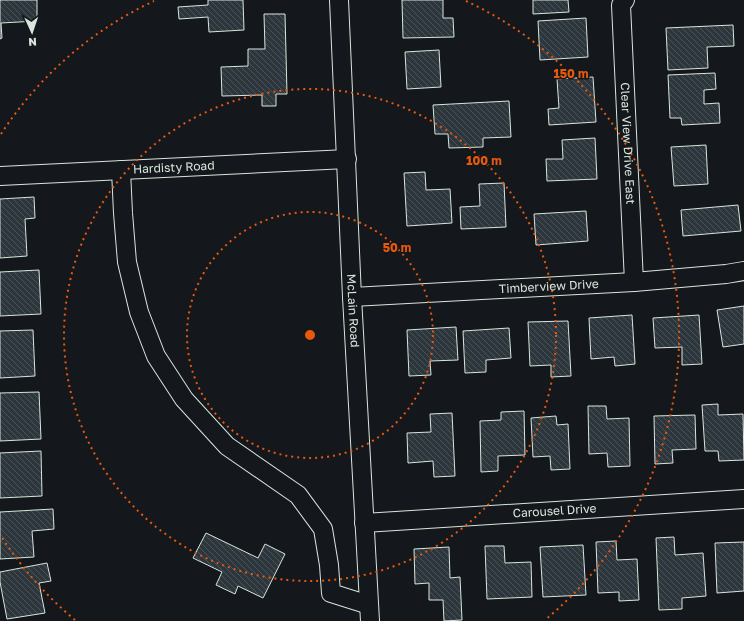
<svg xmlns="http://www.w3.org/2000/svg" width="744" height="621" font-family="'Golos Text',sans-serif">
<style>
.building{fill:url(#building-back-hatch);stroke:#d8e6dc}
.lines{fill:none;stroke-linecap:round;stroke-linejoin:round}
.minor-casing{stroke:#d8e6dc;stroke-width:20}
.minor{stroke:#14181c;stroke-width:18}
.ring{fill:none;stroke:#e8590c;stroke-width:2;stroke-dasharray:2 4}
.labels{text-anchor:middle;stroke-width:3;stroke-linejoin:round;paint-order:stroke}
.street-label{font-size:12px;fill:#d8e6dc;stroke:#14181c}
.centre{fill:#e8590c;stroke:#14181c;stroke-width:2}
.ring-label{font-size:12px;text-anchor:middle;font-weight:bold;fill:#e8590c;stroke:#14181c;stroke-width:3;stroke-linejoin:round;paint-order:stroke}
</style>
<defs>
<pattern id="building-back-hatch" width="6" height="6" patternUnits="userSpaceOnUse"><rect width="6" height="6" fill="#2c363c"/><path d="M-1 5l2 2M0 0l6 6M5-1l2 2" fill="none" stroke="#4a5358"/></pattern>
</defs>
<rect width="100%" height="100%" fill="#14181c"/>
<path class="building" d="M 0,0 L 37,0 L 37,21 L 1,23 L 2,38 L 0,39 Z
M 208,0 L 243,0 L 244,30 L 209,32 L 208,17 L 179,19 L 178,7 L 208,5 Z
M 402,0 L 443,0 L 443,18 L 453,18 L 454,37 L 403,38 Z
M 533,0 L 568,0 L 569,12 L 533,14 Z
M 264,14 L 285,14 L 287,94 L 276,94 L 276,106 L 262,106 L 262,95 L 222,96 L 221,67 L 248,66 L 248,49 L 265,49 Z
M 586,18 L 588,57 L 540,60 L 538,21 Z
M 733,25 L 734,46 L 707,47 L 708,68 L 668,70 L 666,28 Z
M 439,50 L 441,87 L 407,89 L 405,52 Z
M 715,73 L 716,89 L 704,90 L 704,104 L 719,103 L 720,123 L 682,125 L 681,118 L 670,118 L 668,75 Z
M 593,77 L 596,122 L 549,125 L 548,109 L 559,108 L 557,79 Z
M 509,101 L 511,137 L 483,138 L 483,147 L 449,148 L 448,134 L 435,134 L 433,105 Z
M 595,138 L 597,179 L 547,181 L 546,159 L 563,159 L 562,140 Z
M 706,145 L 708,184 L 674,186 L 671,147 Z
M 425,172 L 426,190 L 450,189 L 452,223 L 407,226 L 404,173 Z
M 504,183 L 506,227 L 461,229 L 460,207 L 480,206 L 479,184 Z
M 34,197 L 35,218 L 25,219 L 27,256 L 0,258 L 0,199 Z
M 738,205 L 741,231 L 683,236 L 681,210 Z
M 586,211 L 588,241 L 536,245 L 534,214 Z
M 39,270 L 41,314 L 0,316 L 0,272 Z
M 744,306 L 744,344 L 723,347 L 717,310 Z
M 632,315 L 635,364 L 615,366 L 614,357 L 591,359 L 589,318 Z
M 699,315 L 702,364 L 682,365 L 682,347 L 655,348 L 653,318 Z
M 568,321 L 571,376 L 551,377 L 551,365 L 530,366 L 528,322 Z
M 456,327 L 458,360 L 430,361 L 431,375 L 409,376 L 407,330 Z
M 509,328 L 511,358 L 486,360 L 486,372 L 465,373 L 463,331 Z
M 33,330 L 35,376 L 0,378 L 0,331 Z
M 39,392 L 41,439 L 0,441 L 0,393 Z
M 718,404 L 718,415 L 743,414 L 744,460 L 719,461 L 718,451 L 705,451 L 702,405 Z
M 588,406 L 606,406 L 607,419 L 629,418 L 630,466 L 608,467 L 607,453 L 589,454 Z
M 524,411 L 525,455 L 498,456 L 498,471 L 481,472 L 480,421 L 501,420 L 501,412 Z
M 452,413 L 455,476 L 434,477 L 433,461 L 408,463 L 407,433 L 431,432 L 430,414 Z
M 695,415 L 696,449 L 672,450 L 673,463 L 655,464 L 654,416 Z
M 556,416 L 557,425 L 568,424 L 570,469 L 551,470 L 550,456 L 533,457 L 531,418 Z
M 41,451 L 42,496 L 0,498 L 0,453 Z
M 53,509 L 54,529 L 32,531 L 34,557 L 0,559 L 0,512 Z
M 206,533 L 258,558 L 265,544 L 285,554 L 263,598 L 238,586 L 235,594 L 216,585 L 222,572 L 193,558 Z
M 674,537 L 675,555 L 703,553 L 706,596 L 682,598 L 682,609 L 659,610 L 656,538 Z
M 616,541 L 617,560 L 637,559 L 639,600 L 619,601 L 619,592 L 598,593 L 596,542 Z
M 744,542 L 744,591 L 717,593 L 715,543 Z
M 583,545 L 586,595 L 543,597 L 540,547 Z
M 485,546 L 504,546 L 505,563 L 531,562 L 532,597 L 487,599 Z
M 449,547 L 450,578 L 460,577 L 462,620 L 444,621 L 443,600 L 429,600 L 429,583 L 415,584 L 414,549 Z
M 47,563 L 51,581 L 39,583 L 45,613 L 7,619 L 0,582 L 0,572 Z"/>
<g class="lines">
<defs>
<g id="minor">
<path id="s1" d="M 339,0 L 352,297 L 370,621"/>
<path id="s2" d="M 625,0 L 621,5 L 634,282"/>
<path d="M 121,170 L 123,213 L 127,262 L 139,312 L 156,356 L 184,399 L 227,446 L 298,495 L 323,529 L 329,565 L 331,593 L 369,605"/>
<path id="s3" d="M 0,176 L 347,159"/>
<path id="s4" d="M 352,297 L 634,282 L 726,274 L 744,271"/>
<path id="s5" d="M 364,523 L 744,499"/>
</g>
</defs>
<use href="#minor" class="minor-casing"/>
<use href="#minor" class="minor"/>
</g>
<g class="ring">
<circle cx="310" cy="335" r="123"/>
<circle cx="310" cy="335" r="246"/>
<path d="M75 620A369 369 0 0 1 1 536M1 134A369 369 0 0 1 154 1M466 1A369 369 0 0 1 545 620"/>
</g>
<g class="labels">
<g class="street-label">
<text dy="4" stroke="none"><textPath href="#s2" startOffset="145">Clear View Drive East</textPath></text>
<text dy="4" stroke="none"><textPath href="#s3" startOffset="174">Hardisty Road</textPath></text>
<text dy="4" stroke="none"><textPath href="#s4" startOffset="197">Timberview Drive</textPath></text>
<text dy="4" stroke="none"><textPath href="#s1" startOffset="311">McLain Road</textPath></text>
<text dy="4" stroke="none"><textPath href="#s5" startOffset="191">Carousel Drive</textPath></text>
</g>
</g>
<circle cx="310" cy="335" r="6" class="centre"/>
<g class="ring-label">
<text x="571" y="78">150 m</text>
<text x="484" y="165">100 m</text>
<text x="397" y="252">50 m</text>
</g>
<g transform="translate(32 32) rotate(177)" stroke="#14181c" stroke-width="3" paint-order="stroke">
<path d="M0-3L7 15L0 10L-7 15Z" fill="#d8e6dc"/>
<text y="-6" font-size="11" font-weight="bold" text-anchor="middle" fill="#d8e6dc">N</text>
</g>
</svg>
